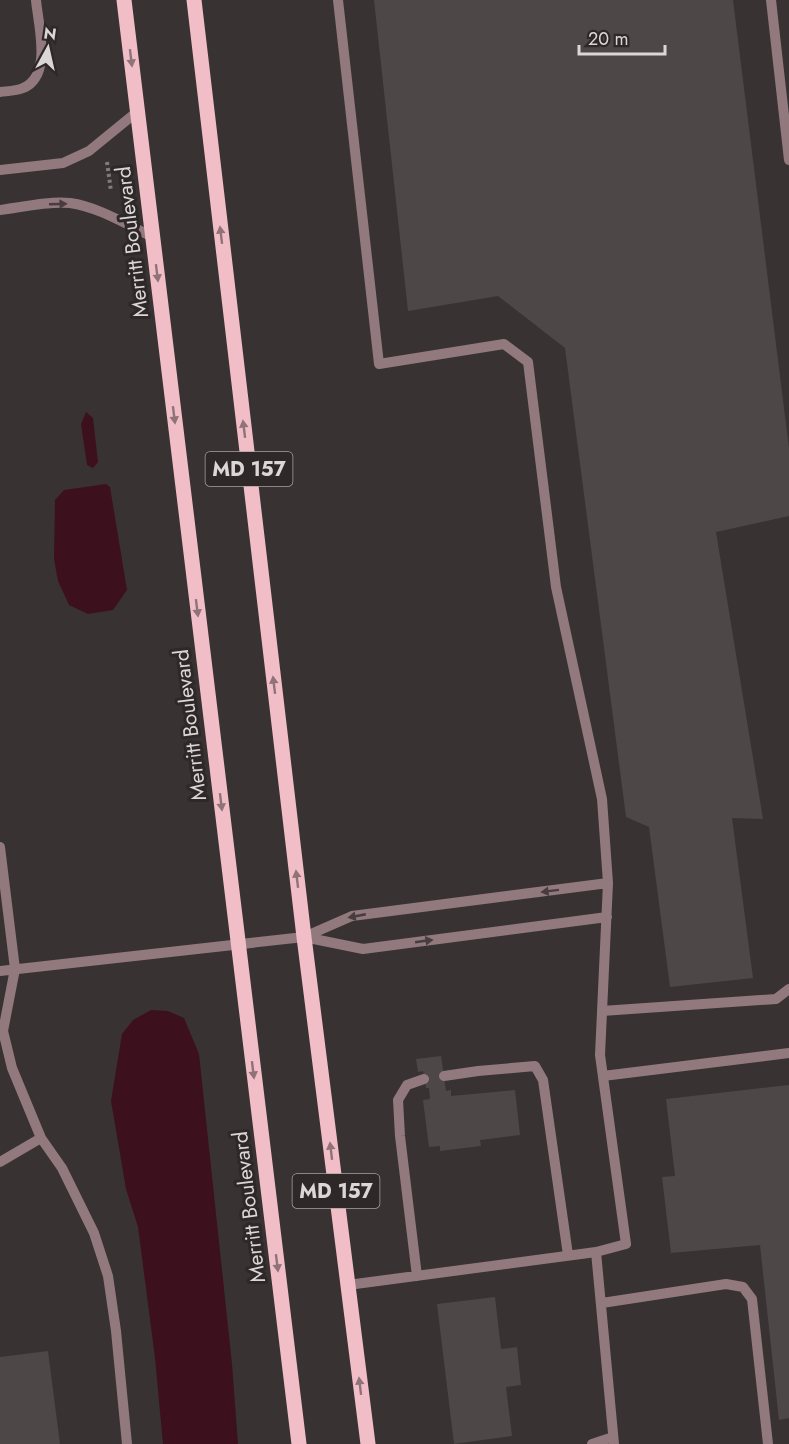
<svg xmlns="http://www.w3.org/2000/svg" width="789" height="1444" font-family="Jost,sans-serif">
<style>
.water{fill:#3d101d}
.building{fill:#4d4748}
.lines{fill:none;stroke-linecap:round;stroke-linejoin:round}
.path{stroke:#817c7d;stroke-width:4;stroke-dasharray:3 3;stroke-linecap:butt}
.service{stroke:#92797e;stroke-width:10}
.primary{stroke:#f1bec7;stroke-width:15}
.oneway{fill:#907378}
.oneway2{fill:#473c3e}
.labels{text-anchor:middle;stroke-width:6;stroke-linejoin:round;paint-order:stroke}
.shield{fill:#2e2829;stroke:#a7a2a3;stroke-width:1.5}
.shield-label{font-size:20px;font-weight:bold;fill:#dbd7d7}
.street-label{font-size:21px;fill:#dbd7d7;stroke:#2e2829}
</style>
<rect width="100%" height="100%" fill="#383233"/>
<path class="water" d="M 86,412 L 93,418 L 98,462 L 93,468 L 87,465 L 81,424 Z
M 106,484 L 110,487 L 127,590 L 113,610 L 88,614 L 69,605 L 58,581 L 54,559 L 55,500 L 64,490 Z
M 151,1010 L 168,1011 L 184,1018 L 199,1054 L 232,1364 L 238,1444 L 163,1444 L 155,1358 L 138,1227 L 126,1189 L 111,1101 L 122,1034 L 133,1020 Z"/>
<path class="building" d="M 374,0 L 733,0 L 789,448 L 789,516 L 716,532 L 763,819 L 732,818 L 753,978 L 670,987 L 649,827 L 626,817 L 565,348 L 498,296 L 408,311 Z
M 441,1056 L 446,1091 L 451,1090 L 451,1096 L 515,1090 L 520,1135 L 480,1140 L 481,1146 L 440,1151 L 440,1146 L 429,1147 L 423,1100 L 430,1099 L 429,1088 L 426,1088 L 423,1071 L 418,1072 L 416,1059 Z
M 789,1085 L 789,1418 L 779,1420 L 760,1245 L 671,1253 L 662,1177 L 675,1176 L 666,1099 Z
M 495,1297 L 501,1349 L 517,1347 L 521,1385 L 506,1387 L 512,1436 L 454,1444 L 437,1304 Z
M 48,1351 L 60,1444 L 0,1444 L 0,1357 Z"/>
<g class="lines">
<path class="path" d="M 107,162 L 111,191"/>
<path class="service" d="M 338,0 L 379,364 L 504,344 L 528,362 L 556,587 L 602,799 L 608,883 L 600,1055 L 626,1244 L 596,1252
M 771,0 L 789,160
M 0,92 C 8,91 16,91 23,88 C 53,76 38,24 36,0
M 0,170 L 63,163 L 89,151 L 138,111
M 0,210 C 23,207 48,201 70,203 C 99,207 127,225 153,237
M 0,847 L 15,969 L 3,1031 L 12,1068 L 41,1138 L 62,1168 L 94,1233 L 108,1276 L 116,1331 L 127,1444
M 304,937 L 352,916 L 608,883
M 0,971 L 304,937 L 363,949 L 607,917
M 602,1011 L 776,999 L 789,989
M 444,1076 L 478,1071 L 535,1066 L 543,1080 L 568,1255
M 603,1076 L 789,1053
M 0,1162 L 41,1138
M 417,1276 L 400,1136 L 398,1100 L 407,1085 L 424,1079
M 348,1285 L 596,1252 L 614,1444
M 602,1303 L 726,1284 L 743,1287 L 752,1299 L 768,1444
M 592,1444 L 613,1437"/>
<path class="primary" d="M 124,0 L 299,1444
M 194,0 L 304,937 L 368,1444"/>
</g>
<defs><path id="oneway-solid" d="M-6-.8H1V-3.2L6.5 0L1 3.2V.8H-6Z" transform="scale(1.5)"/></defs>
<g class="oneway">
<use href="#oneway-solid" transform="translate(131 58) rotate(83)"/>
<use href="#oneway-solid" transform="translate(221 235) rotate(-97)"/>
<use href="#oneway-solid" transform="translate(157 273) rotate(83)"/>
<use href="#oneway-solid" transform="translate(174 415) rotate(83)"/>
<use href="#oneway-solid" transform="translate(244 429) rotate(-97)"/>
<use href="#oneway-solid" transform="translate(197 608) rotate(83)"/>
<use href="#oneway-solid" transform="translate(274 685) rotate(-97)"/>
<use href="#oneway-solid" transform="translate(221 802) rotate(83)"/>
<use href="#oneway-solid" transform="translate(297 879) rotate(-97)"/>
<use href="#oneway-solid" transform="translate(253 1070) rotate(83)"/>
<use href="#oneway-solid" transform="translate(331 1151) rotate(-97)"/>
<use href="#oneway-solid" transform="translate(277 1263) rotate(83)"/>
<use href="#oneway-solid" transform="translate(360 1386) rotate(-97)"/>
</g>
<g class="oneway2">
<use href="#oneway-solid" transform="translate(58 204) rotate(-2)"/>
<use href="#oneway-solid" transform="translate(550 891) rotate(173)"/>
<use href="#oneway-solid" transform="translate(357 916) rotate(169)"/>
<use href="#oneway-solid" transform="translate(424 941) rotate(-8)"/>
</g>
<g class="labels">
<g class="shield">
<rect x="205.5" y="452" width="87" height="34" rx="4.5"/>
<rect x="292.5" y="1174" width="87" height="34" rx="4.5"/>
</g>
<g class="shield-label">
<text x="249" y="476">MD 157</text>
<text x="336" y="1198">MD 157</text>
</g>
<g class="street-label">
<text transform="translate(132 242) rotate(-97)" y="7">Merritt Boulevard</text>
<text transform="translate(190 725) rotate(-97)" y="7">Merritt Boulevard</text>
<text transform="translate(249 1207) rotate(-97)" y="7">Merritt Boulevard</text>
</g>
</g>
<g transform="translate(48 48) rotate(8)" stroke="#2e2829" stroke-width="4.5" paint-order="stroke">
<path d="M0-4.5L10 22L0 15L-10 22Z" fill="#dbd7d7"/>
<text y="-9" font-size="16" font-weight="bold" text-anchor="middle" fill="#dbd7d7">N</text>
</g>
<path d="M579 45v9h86v-9" fill="none" stroke="#dbd7d7" stroke-width="3"/>
<text x="588" y="45" font-size="18" fill="#dbd7d7" stroke="#2e2829" stroke-width="4.5" paint-order="stroke">20 m</text>
</svg>
